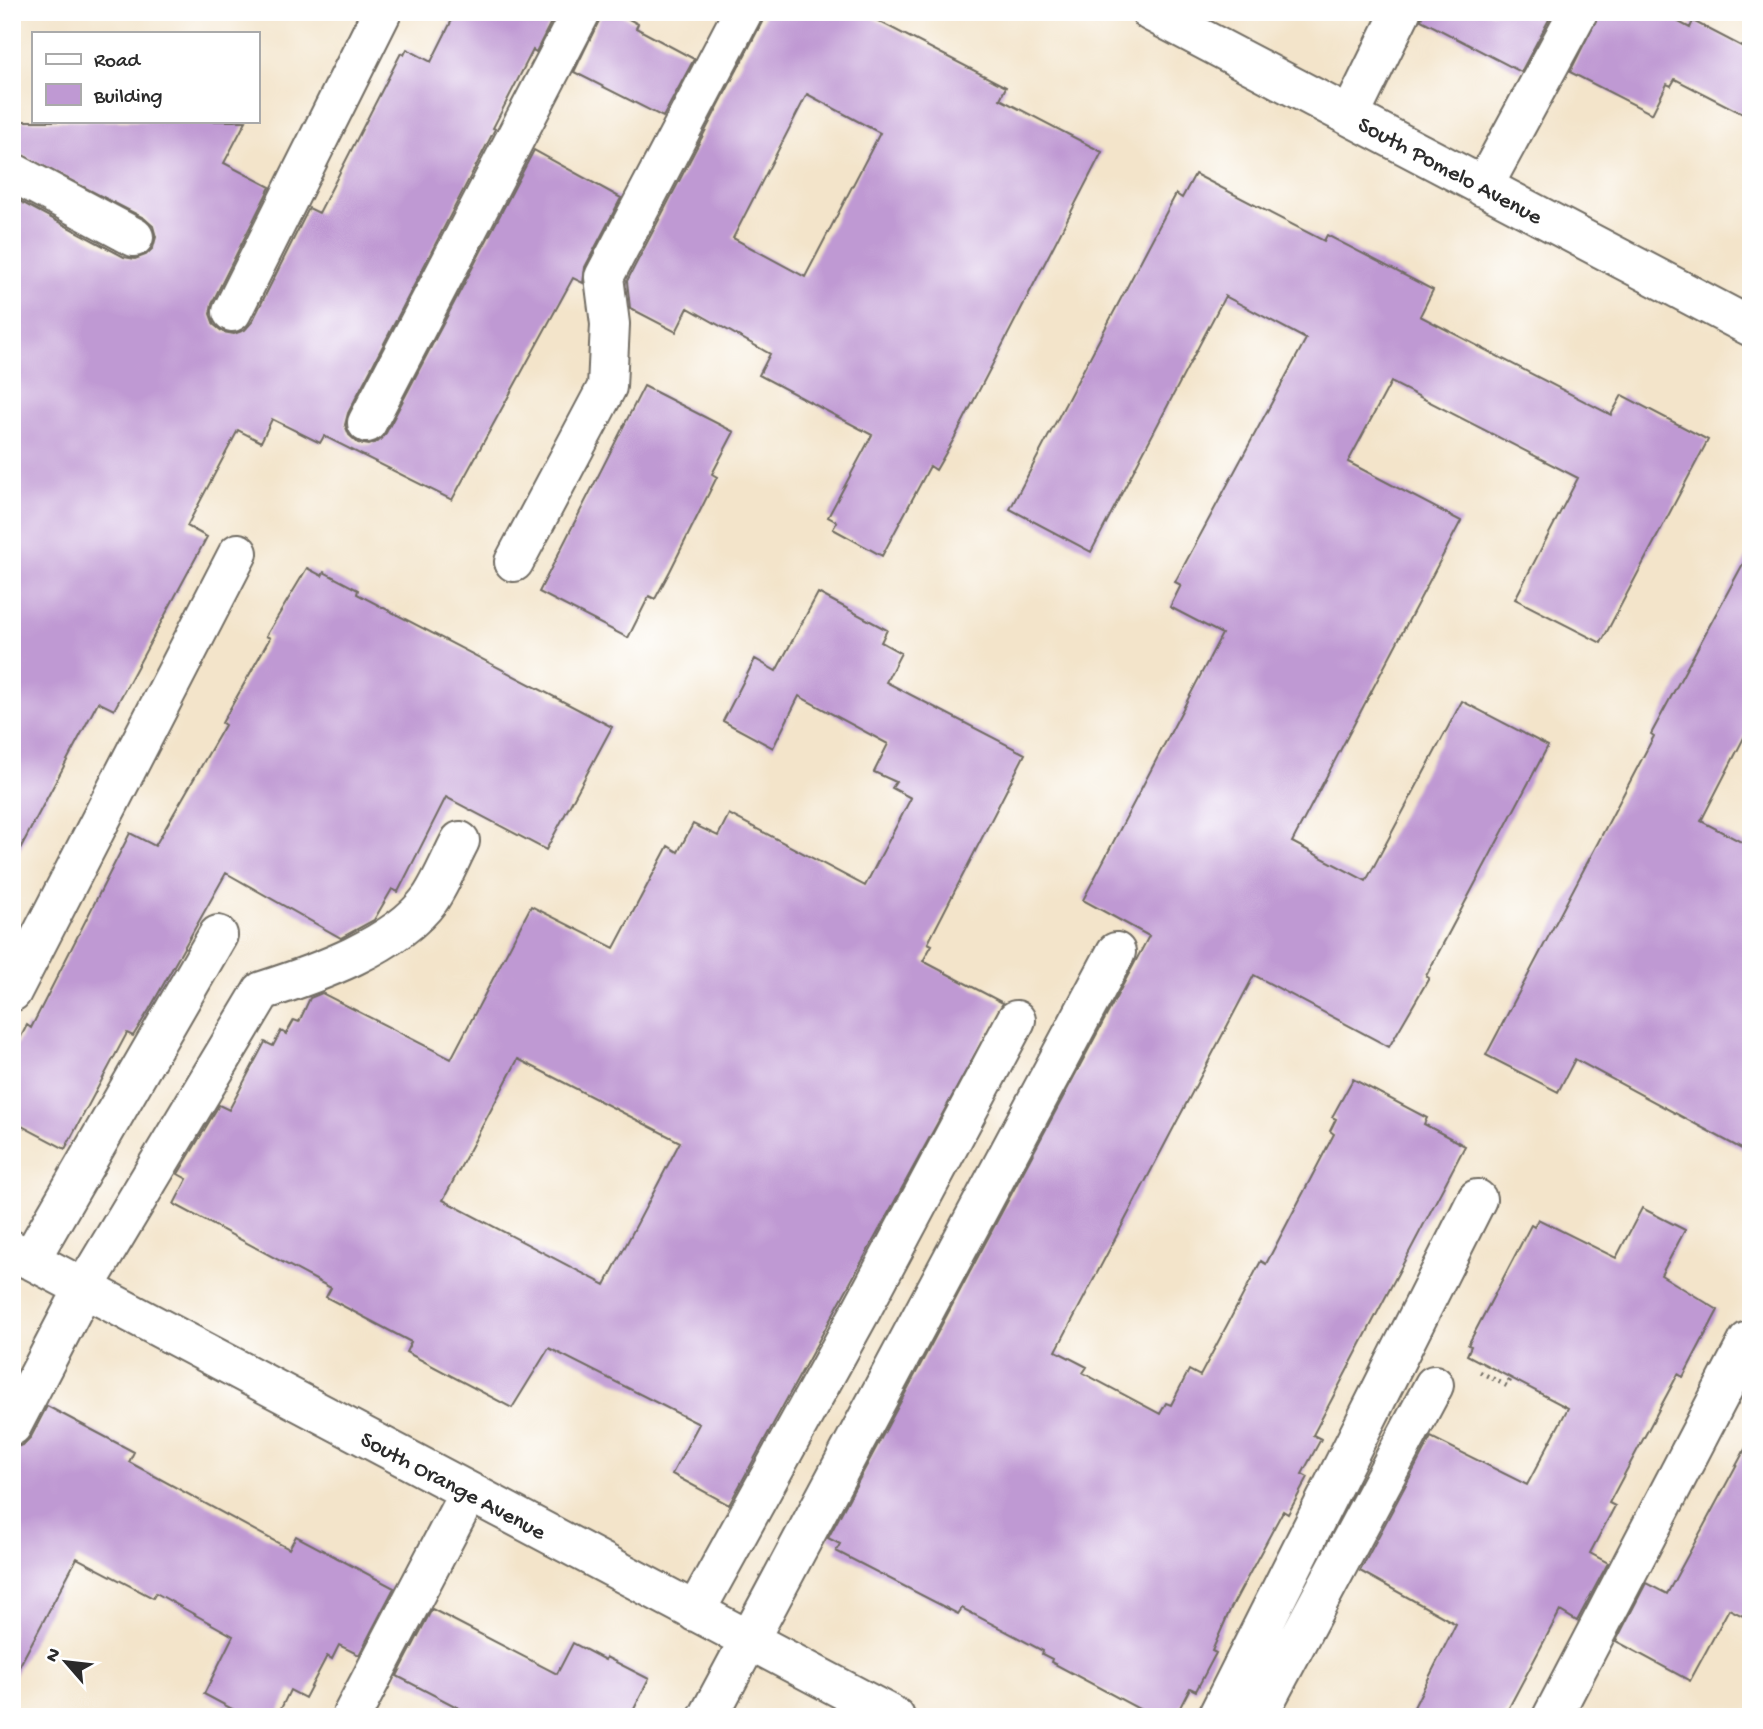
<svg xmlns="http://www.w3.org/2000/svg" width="1763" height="1729" font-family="'Gochi Hand',sans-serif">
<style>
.building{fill:#bf99d3;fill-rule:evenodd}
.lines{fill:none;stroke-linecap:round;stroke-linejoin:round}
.minor-casing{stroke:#716c63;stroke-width:42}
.path{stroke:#716c63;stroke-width:4.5;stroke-dasharray:2 5;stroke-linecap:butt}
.minor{stroke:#fff;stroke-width:38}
.labels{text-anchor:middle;stroke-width:6;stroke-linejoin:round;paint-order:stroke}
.street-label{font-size:23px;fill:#2b2b2b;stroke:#fff}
</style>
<rect width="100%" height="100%" fill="#fff"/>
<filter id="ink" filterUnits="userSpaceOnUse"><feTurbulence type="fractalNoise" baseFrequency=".0143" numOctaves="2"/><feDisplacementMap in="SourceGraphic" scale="14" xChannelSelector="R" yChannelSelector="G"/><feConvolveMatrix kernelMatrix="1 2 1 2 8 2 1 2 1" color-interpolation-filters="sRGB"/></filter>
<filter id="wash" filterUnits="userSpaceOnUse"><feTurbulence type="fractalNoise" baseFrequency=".00686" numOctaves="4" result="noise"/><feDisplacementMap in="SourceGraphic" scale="28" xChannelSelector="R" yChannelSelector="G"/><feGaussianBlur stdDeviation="1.57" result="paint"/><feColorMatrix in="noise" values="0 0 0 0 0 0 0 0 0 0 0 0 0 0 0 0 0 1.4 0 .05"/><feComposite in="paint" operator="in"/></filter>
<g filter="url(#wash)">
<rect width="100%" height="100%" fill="#f3e4ca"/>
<g id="blocks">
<path class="building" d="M 456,12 L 556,12 L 536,52 L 533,50 L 493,128 L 495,129 L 348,413 L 345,425 L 349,435 L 358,443 L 369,445 L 379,441 L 386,433 L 534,150 L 621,198 L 585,267 L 583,283 L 573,278 L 452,500 L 324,436 L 320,443 L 272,419 L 261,442 L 238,430 L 187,526 L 207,537 L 114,710 L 98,702 L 12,864 L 12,197 L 124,257 L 135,259 L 146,255 L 153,248 L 156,237 L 153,226 L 144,218 L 12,150 L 12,121 L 246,121 L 224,163 L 270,187 L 212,303 L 210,314 L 214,325 L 223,332 L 234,334 L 245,330 L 252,322 L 309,208 L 319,213 L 401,53 L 404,55 L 407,49 L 431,62 Z
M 603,12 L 616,12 L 638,24 L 636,28 L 694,59 L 663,117 L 574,72 Z
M 765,12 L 861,12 L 1006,87 L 1000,99 L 1102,152 L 955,437 L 936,470 L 930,466 L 882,556 L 833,529 L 837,522 L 828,517 L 872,435 L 759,375 L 770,354 L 688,308 L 676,332 L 630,308 L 627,281 L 762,22 ZM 807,94 L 880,133 L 805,277 L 733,238 Z
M 1423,12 L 1553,12 L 1521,72 L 1421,20 Z
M 1600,12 L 1660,12 L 1690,28 L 1693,21 L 1751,51 L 1751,118 L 1675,79 L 1671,86 L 1667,84 L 1652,114 L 1570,72 Z
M 1195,174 L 1324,241 L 1327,235 L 1433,290 L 1420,316 L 1611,415 L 1622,395 L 1708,440 L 1601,643 L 1515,599 L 1578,478 L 1391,382 L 1348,462 L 1461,521 L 1292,842 L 1366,881 L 1462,701 L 1548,746 L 1426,976 L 1429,978 L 1389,1047 L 1254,975 L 1056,1351 L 1087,1367 L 1083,1373 L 1160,1414 L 1166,1403 L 1171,1405 L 1189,1370 L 1200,1376 L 1261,1261 L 1266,1264 L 1334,1134 L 1330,1131 L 1336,1119 L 1332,1117 L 1353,1079 L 1427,1118 L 1424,1124 L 1465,1146 L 1313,1435 L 1321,1439 L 1302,1474 L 1308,1477 L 1288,1514 L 1283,1511 L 1230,1610 L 1212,1651 L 1216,1653 L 1196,1691 L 1190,1688 L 1175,1717 L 1154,1717 L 1051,1662 L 1052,1659 L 1042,1654 L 1043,1651 L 962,1608 L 958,1614 L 836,1551 L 840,1544 L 828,1538 L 1149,936 L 1083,900 L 1222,634 L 1170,607 L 1181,585 L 1175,582 L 1306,339 L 1225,296 L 1091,552 L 1010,509 L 1176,194 L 1182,198 Z
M 644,386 L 734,432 L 712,474 L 717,477 L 670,571 L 655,599 L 649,596 L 628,638 L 539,592 Z
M 1751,549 L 1751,724 L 1701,821 L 1751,847 L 1751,1154 L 1575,1059 L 1558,1092 L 1486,1055 L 1654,736 L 1651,734 Z
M 307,568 L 322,576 L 324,572 L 358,590 L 357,594 L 612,727 L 546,850 L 446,797 L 398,892 L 392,889 L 374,920 L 341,938 L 226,873 L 149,1010 L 133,1036 L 127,1033 L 65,1149 L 12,1121 L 12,1054 L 27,1025 L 31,1028 L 130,833 L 155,846 L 225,725 L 222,723 L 270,638 L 266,636 Z
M 818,593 L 887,630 L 881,642 L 901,653 L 886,682 L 1025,754 L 928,943 L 932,945 L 923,961 L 1003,1003 L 729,1505 L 672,1474 L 699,1424 L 549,1348 L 512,1408 L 406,1352 L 411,1342 L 326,1297 L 331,1288 L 174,1204 L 187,1179 L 178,1174 L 219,1105 L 229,1110 L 265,1042 L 273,1046 L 281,1031 L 286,1034 L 294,1020 L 299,1022 L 310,998 L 322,993 L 451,1059 L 531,906 L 614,948 L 668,846 L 678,852 L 693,824 L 718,836 L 729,814 L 865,886 L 911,798 L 892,788 L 896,782 L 874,772 L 888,744 L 799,696 L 773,748 L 723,721 L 755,659 L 776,671 ZM 518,1059 L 680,1142 L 605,1285 L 443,1200 Z
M 1642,1208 L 1685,1230 L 1661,1275 L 1718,1310 L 1683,1377 L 1678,1374 L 1609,1503 L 1615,1506 L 1590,1553 L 1608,1563 L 1577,1621 L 1560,1611 L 1504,1717 L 1409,1717 L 1456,1624 L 1360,1571 L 1431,1437 L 1527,1485 L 1568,1408 L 1467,1355 L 1471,1346 L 1468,1345 L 1531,1225 L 1534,1227 L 1538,1219 L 1616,1258 Z
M 47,1406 L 134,1452 L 129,1462 L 289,1549 L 296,1536 L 394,1588 L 359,1655 L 339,1645 L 332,1659 L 327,1656 L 305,1698 L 290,1690 L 277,1717 L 247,1717 L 204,1694 L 233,1636 L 156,1593 L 153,1598 L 77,1558 L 12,1680 L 12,1448 L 23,1445 L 31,1437 Z
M 1751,1438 L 1751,1620 L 1729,1609 L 1690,1681 L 1616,1641 L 1646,1583 L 1667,1594 Z
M 432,1609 L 557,1674 L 573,1643 L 605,1660 L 606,1657 L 649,1679 L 632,1713 L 639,1717 L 476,1717 L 397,1676 Z"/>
</g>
</g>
<g filter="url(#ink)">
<use href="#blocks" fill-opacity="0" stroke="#716c63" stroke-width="2"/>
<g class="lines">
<defs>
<path id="minor" d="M 1151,12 L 1751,327
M 1350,116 L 1401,12
M 12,172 L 134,237
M 1483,187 L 1578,12
M 232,312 L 382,12
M 367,423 L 581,12
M 514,562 L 607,387 L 610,324 L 604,277 L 743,12
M 12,992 L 238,553
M 12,1250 L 895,1717
M 30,1260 L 218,935
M 12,1426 L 84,1288 L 262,991 C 315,974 396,946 430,899 C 442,881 450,860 460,841
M 695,1612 L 862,1309 L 1016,1020
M 351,1717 L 469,1492
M 708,1717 L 1116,952
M 1217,1717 L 1477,1199
M 1257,1717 L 1434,1385
M 1552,1717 L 1748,1341"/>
</defs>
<use href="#minor" class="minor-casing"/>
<path class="path" d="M 1480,1372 L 1507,1386 L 1511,1378"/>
<use href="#minor" class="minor"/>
</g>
</g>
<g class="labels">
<g class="street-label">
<text transform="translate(1451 169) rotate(28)" y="8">South Pomelo Avenue</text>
<text transform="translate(454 1484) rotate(28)" y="8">South Orange Avenue</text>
</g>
</g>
<rect width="1763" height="1729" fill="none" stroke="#fff" stroke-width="42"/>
<rect x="32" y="32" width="228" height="91" fill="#ffffff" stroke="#aaaaaa" stroke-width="2"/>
<rect x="46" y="54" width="35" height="10" fill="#ffffff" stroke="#aaaaaa" stroke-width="2"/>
<text x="94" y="66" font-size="21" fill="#2b2b2b">Road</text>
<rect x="46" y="84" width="35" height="21" fill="#bf99d3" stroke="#aaaaaa" stroke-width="2"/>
<text x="94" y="102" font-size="21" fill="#2b2b2b">Building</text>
<g transform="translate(66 1662) rotate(298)" stroke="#ffffff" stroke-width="5" paint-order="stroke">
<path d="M0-5L12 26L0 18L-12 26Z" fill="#2b2b2b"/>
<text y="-10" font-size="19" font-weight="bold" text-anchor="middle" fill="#2b2b2b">N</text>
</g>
</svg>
